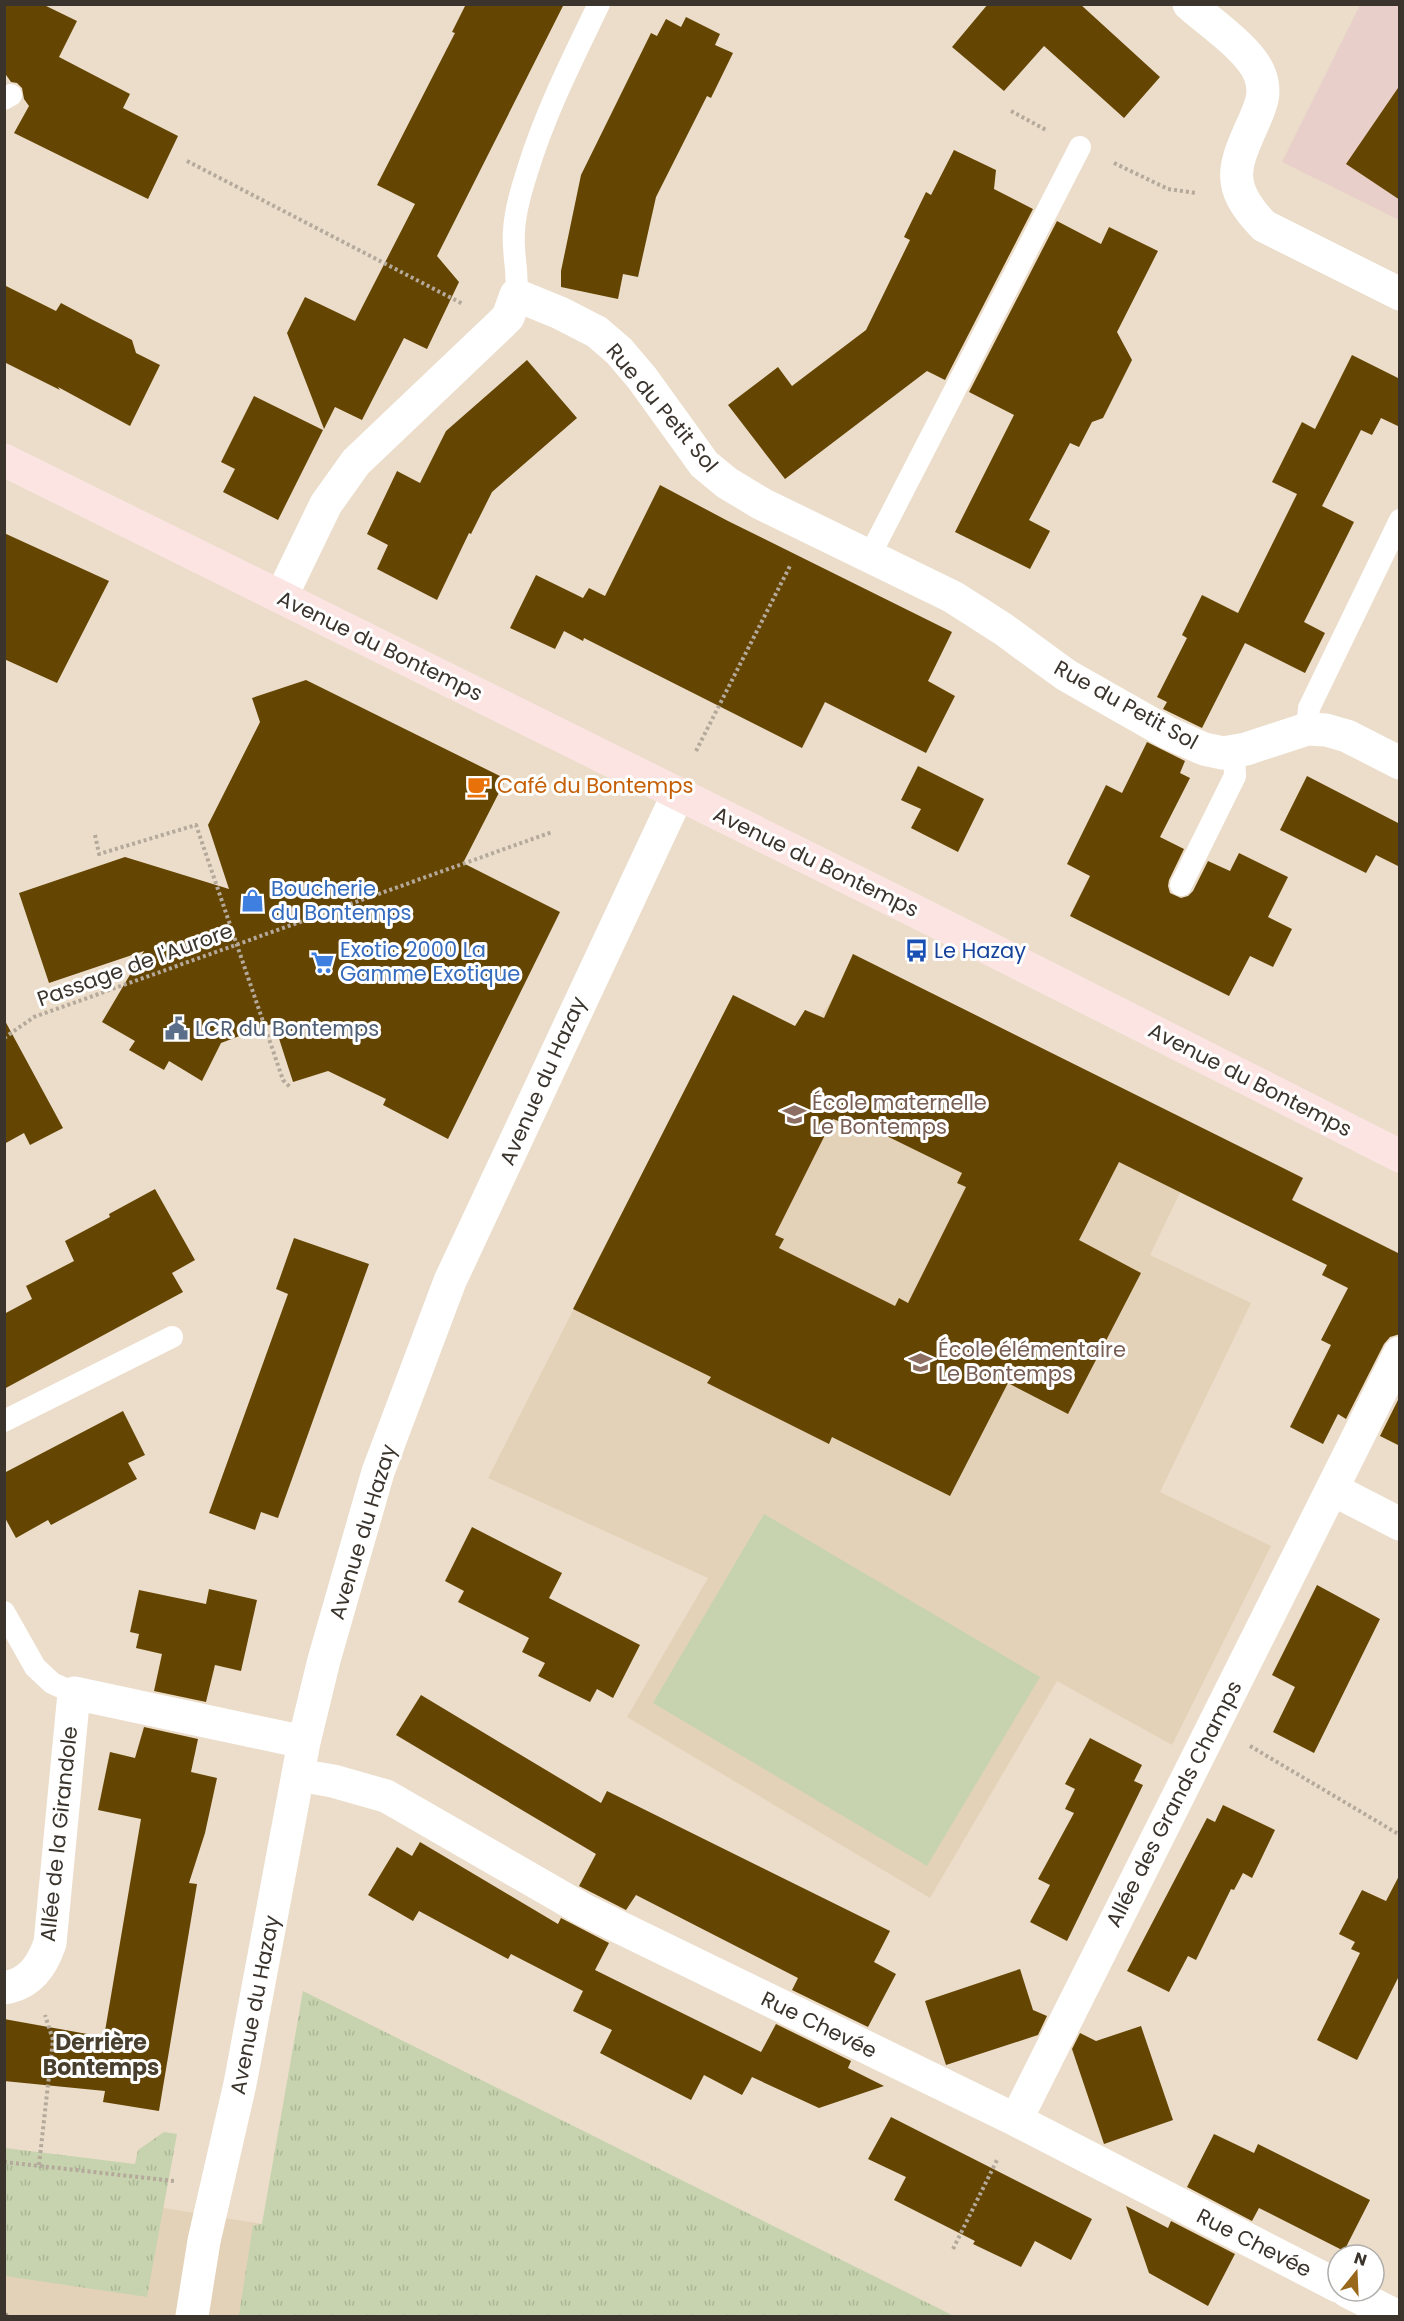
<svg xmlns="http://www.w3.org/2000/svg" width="1404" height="2321" font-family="Poppins,sans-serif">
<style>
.commercial{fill:#e9cfc9}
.built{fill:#e4d2b8}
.grass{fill:url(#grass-tufts)}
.pitch{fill:#c6d3ae}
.building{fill:#654502;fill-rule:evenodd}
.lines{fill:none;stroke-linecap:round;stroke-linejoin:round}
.path{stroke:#b4a99a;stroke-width:4;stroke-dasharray:3 3;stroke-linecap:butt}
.lane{stroke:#fff;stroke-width:22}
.street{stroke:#fff;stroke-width:33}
.secondary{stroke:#fce4e3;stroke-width:33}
.rail-casing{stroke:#91877a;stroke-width:7}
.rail{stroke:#fff;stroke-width:4.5;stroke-dasharray:14;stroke-linecap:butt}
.labels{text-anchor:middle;stroke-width:6;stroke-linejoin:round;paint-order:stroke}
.street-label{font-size:21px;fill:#3a342d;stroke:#fff}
.food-label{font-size:21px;fill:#c56008;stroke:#fff;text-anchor:start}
.shop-label{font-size:21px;fill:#366cbe;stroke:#fff;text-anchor:start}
.transit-label{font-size:21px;fill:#164399;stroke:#fff;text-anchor:start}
.service-label{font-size:21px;fill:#4e5e75;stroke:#fff;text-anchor:start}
.education-label{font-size:21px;fill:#785e54;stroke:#fff;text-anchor:start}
.neighbourhood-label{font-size:22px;font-weight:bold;fill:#493f2e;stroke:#fff}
</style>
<defs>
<pattern id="grass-tufts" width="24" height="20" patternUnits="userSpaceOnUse" patternTransform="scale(1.5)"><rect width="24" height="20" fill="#c6d3ae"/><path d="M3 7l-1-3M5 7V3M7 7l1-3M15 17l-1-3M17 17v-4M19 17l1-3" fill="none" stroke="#abb696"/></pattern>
</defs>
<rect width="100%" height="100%" fill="#ebddca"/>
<path class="commercial" d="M 1360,5 L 1399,5 L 1399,220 L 1282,162 Z"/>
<path class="built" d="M 853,954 L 1184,1119 L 1186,1180 L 1150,1255 L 1251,1303 L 1160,1492 L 1271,1546 L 1172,1745 L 1057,1681 L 930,1898 L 627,1717 L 708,1578 L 488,1478 L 733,995 L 795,1026 L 805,1010 L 821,1016 L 834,996 Z
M 5,2185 L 53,2190 L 256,2223 L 405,2251 L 697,2316 L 5,2316 Z"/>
<path class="grass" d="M 303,1991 L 954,2316 L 251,2316 L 239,2315 L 253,2225 L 262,2224 Z
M 164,2132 L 177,2134 L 147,2297 L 5,2276 L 5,2148 L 135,2164 L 138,2150 Z"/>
<path class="pitch" d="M 764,1514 L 1040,1677 L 927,1866 L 653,1703 Z"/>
<path class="building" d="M 4,4 L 42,4 L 77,21 L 59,57 L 130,94 L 123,108 L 178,136 L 148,199 L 14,133 L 29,106 L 24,99 L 22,88 L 17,83 L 11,82 L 4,72 Z
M 466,4 L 564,4 L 437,256 L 459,282 L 427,349 L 404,338 L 362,420 L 335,407 L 324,429 L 287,333 L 305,297 L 355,321 L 415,204 L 377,185 L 455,33 L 452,32 Z
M 988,4 L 1080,4 L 1160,77 L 1124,118 L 1044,46 L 1004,91 L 952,47 Z
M 686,17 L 720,34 L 715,45 L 733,53 L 711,98 L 707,96 L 656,197 L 638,277 L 623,274 L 618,299 L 561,287 L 561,271 L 581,175 L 651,33 L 657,36 L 666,19 L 681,27 Z
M 1400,85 L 1400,200 L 1346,164 Z
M 954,150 L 996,170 L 994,189 L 1033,209 L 945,380 L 927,371 L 785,479 L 728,405 L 778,367 L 792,386 L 866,330 L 910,240 L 904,237 L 926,192 L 931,195 Z
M 1057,221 L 1101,244 L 1109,227 L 1158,251 L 1117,332 L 1132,360 L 1103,418 L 1092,422 L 1079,447 L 1070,443 L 1029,520 L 1050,531 L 1030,569 L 955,532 L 1014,415 L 969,392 Z
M 4,285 L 56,311 L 61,303 L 93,320 L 132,340 L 136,353 L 160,365 L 130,426 L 58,387 L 60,390 L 4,362 Z
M 1352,355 L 1400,379 L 1400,427 L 1381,418 L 1372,435 L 1361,430 L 1322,506 L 1354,522 L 1304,622 L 1325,633 L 1305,673 L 1245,643 L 1202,728 L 1163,709 L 1167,702 L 1157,697 L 1187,638 L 1182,635 L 1202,595 L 1238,613 L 1297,494 L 1272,482 L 1302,422 L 1315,429 Z
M 527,360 L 577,418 L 492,492 L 471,534 L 469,533 L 437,600 L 377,569 L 388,545 L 367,534 L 397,471 L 420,483 L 446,431 Z
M 254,396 L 323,430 L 278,520 L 223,492 L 235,469 L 221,462 Z
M 660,485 L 728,521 L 952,632 L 928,681 L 955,696 L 926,753 L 825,702 L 802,748 L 584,638 L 583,641 L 564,631 L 555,649 L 510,628 L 536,575 L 583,598 L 589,588 L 605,596 Z
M 4,533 L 109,581 L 57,683 L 4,659 Z
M 306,680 L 506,779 L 463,863 L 560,912 L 448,1139 L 383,1105 L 386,1099 L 328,1071 L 293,1082 L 274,1023 L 221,1043 L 202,1081 L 169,1061 L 164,1070 L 129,1050 L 135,1041 L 102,1022 L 144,951 L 49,983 L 19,893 L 125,857 L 229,889 L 208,825 L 260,722 L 252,698 Z
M 1147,742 L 1185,761 L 1180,773 L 1190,778 L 1160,837 L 1184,849 L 1169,880 L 1168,886 L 1170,893 L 1181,898 L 1188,896 L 1193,891 L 1208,861 L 1230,871 L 1239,853 L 1288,877 L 1268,917 L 1292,929 L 1273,967 L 1250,956 L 1229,996 L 1070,916 L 1090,876 L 1067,864 L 1106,785 L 1122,793 Z
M 918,766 L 984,799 L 958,852 L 911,828 L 921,809 L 901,800 Z
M 1307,776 L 1400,824 L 1400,867 L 1376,855 L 1366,873 L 1280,830 Z
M 853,954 L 1303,1178 L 1292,1200 L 1400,1254 L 1400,1334 L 1390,1337 L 1384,1344 L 1346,1419 L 1338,1414 L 1323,1444 L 1290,1427 L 1331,1345 L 1321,1340 L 1348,1288 L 1322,1275 L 1327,1265 L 1119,1162 L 1079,1240 L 1141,1273 L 1068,1414 L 1008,1383 L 950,1496 L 832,1437 L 829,1444 L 707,1383 L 711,1377 L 573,1309 L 733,995 L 795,1026 L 805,1010 L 824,1018 ZM 844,1115 L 962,1173 L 957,1183 L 966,1187 L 908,1303 L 899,1298 L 895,1306 L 779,1248 L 784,1239 L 775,1235 L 833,1119 L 841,1122 Z
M 4,1019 L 63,1128 L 30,1145 L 24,1133 L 4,1144 Z
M 155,1189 L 195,1260 L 172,1273 L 183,1292 L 4,1389 L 4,1314 L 32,1299 L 26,1286 L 74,1261 L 65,1241 L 110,1217 L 109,1214 Z
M 294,1238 L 369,1264 L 278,1518 L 261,1512 L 255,1530 L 209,1513 L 288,1294 L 276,1289 Z
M 1400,1396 L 1400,1446 L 1380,1436 Z
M 123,1411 L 145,1455 L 128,1463 L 137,1479 L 51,1525 L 48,1520 L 16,1538 L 4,1516 L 4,1473 Z
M 472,1527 L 562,1573 L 549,1598 L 640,1645 L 613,1698 L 597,1689 L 590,1702 L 538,1676 L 545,1663 L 522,1652 L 529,1638 L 458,1602 L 464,1591 L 445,1581 Z
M 1317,1585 L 1380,1619 L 1314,1753 L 1273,1732 L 1295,1687 L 1272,1675 Z
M 209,1589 L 257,1600 L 241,1671 L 215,1665 L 206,1702 L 154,1691 L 162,1654 L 136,1648 L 139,1634 L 130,1632 L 139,1590 L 206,1604 Z
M 421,1695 L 601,1803 L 607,1791 L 890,1931 L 874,1962 L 896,1974 L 868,2027 L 792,1990 L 798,1978 L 636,1895 L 626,1910 L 579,1886 L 596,1854 L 396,1735 Z
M 144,1727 L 198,1739 L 191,1772 L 217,1778 L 205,1833 L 189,1883 L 197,1884 L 159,2111 L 103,2102 L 105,2091 L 4,2081 L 4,2019 L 104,2037 L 141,1819 L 98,1810 L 110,1752 L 135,1758 Z
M 1090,1738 L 1142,1765 L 1134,1781 L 1143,1785 L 1067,1941 L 1030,1922 L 1050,1885 L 1038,1879 L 1074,1813 L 1065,1809 L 1075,1789 L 1065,1784 Z
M 1223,1805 L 1275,1830 L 1252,1878 L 1243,1873 L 1234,1890 L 1231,1889 L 1196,1960 L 1188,1956 L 1169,1992 L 1127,1971 L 1207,1818 L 1215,1822 Z
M 420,1842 L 558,1924 L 561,1918 L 609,1943 L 595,1970 L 761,2052 L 776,2024 L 851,2061 L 848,2068 L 884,2086 L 819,2108 L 752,2077 L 742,2095 L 704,2075 L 691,2100 L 600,2053 L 612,2030 L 573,2011 L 583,1991 L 511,1954 L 508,1959 L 419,1911 L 413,1921 L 368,1895 L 397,1847 L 412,1856 Z
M 1400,1874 L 1400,1974 L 1357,2060 L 1317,2040 L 1360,1953 L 1351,1949 L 1355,1942 L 1339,1934 L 1362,1890 L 1386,1901 Z
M 1020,1969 L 1033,2010 L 1047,2016 L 1038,2035 L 946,2065 L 925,2001 Z
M 1141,2026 L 1173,2120 L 1104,2144 L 1072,2049 L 1080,2033 L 1096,2041 Z
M 891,2117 L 1092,2219 L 1071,2260 L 1035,2241 L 1021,2267 L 973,2244 L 975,2241 L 894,2200 L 906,2177 L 868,2159 Z
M 1214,2134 L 1254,2153 L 1258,2144 L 1370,2200 L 1344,2251 L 1259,2208 L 1252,2221 L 1187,2187 Z
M 1126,2206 L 1168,2228 L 1171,2221 L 1235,2254 L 1208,2306 L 1149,2273 Z"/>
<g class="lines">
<path class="path" d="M 1011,111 L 1048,131
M 187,161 L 463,304
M 1114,163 L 1168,189 L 1196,193
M 696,751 L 791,564
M 95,835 L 99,854 L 196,825 L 283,1080 L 291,1088
M 4,1038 L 34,1017 L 552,832
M 1250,1746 L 1400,1835
M 4,2162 L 174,2181
M 39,2165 L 53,2040 L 45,2015
M 953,2249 L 998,2158"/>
<path class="lane" d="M 4,99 L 11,95
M 516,295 C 519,273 512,253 514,231 C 515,210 522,188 528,169 C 546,111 573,58 599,4
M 870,555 L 1080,147
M 1307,729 L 1309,708 L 1400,520
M 1181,885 L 1235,776 L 1234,751
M 4,1421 L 172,1337
M 4,1612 L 35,1667 L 52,1683 L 74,1693"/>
<path class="street" d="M 1189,4 C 1209,22 1251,50 1260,75 C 1266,92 1262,103 1255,119 C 1234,166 1224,185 1264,226 L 1400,294
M 281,597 L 326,504 L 356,462 L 501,324 L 508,317 L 516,295 L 560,313 L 597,332 L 619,351 L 642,378 L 704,464 L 727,483 L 762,504 L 953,597 L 1003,629 L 1066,675 L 1168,733 L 1204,749 L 1223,753 L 1246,749 L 1307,729 L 1326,730 L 1347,736 L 1400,763
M 1332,1489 L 1400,1524
M 298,1775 L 333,1781 L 386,1796 L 584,1910 L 1016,2120 L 1338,2286
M 4,1988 C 30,1984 42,1966 50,1943 L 74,1693 L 304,1742
M 1016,2120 L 1400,1353
M 1347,2291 L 1396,2316
M 192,2316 L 204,2241 L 240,2084 L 304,1742 L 324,1660 L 378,1472 L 450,1281 L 678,794"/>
<path class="secondary" d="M 4,460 L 923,915 L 1400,1156"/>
<defs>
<path id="rail" d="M 4,2316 L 5,2316"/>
</defs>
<use href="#rail" class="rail-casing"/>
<use href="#rail" class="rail"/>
</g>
<defs>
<symbol id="cafe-bare" viewBox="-9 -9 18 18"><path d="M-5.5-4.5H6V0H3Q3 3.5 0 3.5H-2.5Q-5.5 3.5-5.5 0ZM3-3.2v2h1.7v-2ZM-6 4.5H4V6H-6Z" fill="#e8710a" stroke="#fff" stroke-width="2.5" paint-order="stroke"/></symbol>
<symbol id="shop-bare" viewBox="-9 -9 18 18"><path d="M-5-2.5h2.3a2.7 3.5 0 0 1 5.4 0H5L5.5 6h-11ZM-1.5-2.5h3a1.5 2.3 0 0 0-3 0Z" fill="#3f7fe0" stroke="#fff" stroke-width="2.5" paint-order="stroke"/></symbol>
<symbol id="bus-bare" viewBox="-9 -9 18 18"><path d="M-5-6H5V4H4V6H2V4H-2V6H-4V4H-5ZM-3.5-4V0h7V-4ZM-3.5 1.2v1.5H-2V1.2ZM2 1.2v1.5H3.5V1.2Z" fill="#1a4fb4" stroke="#fff" stroke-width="2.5" paint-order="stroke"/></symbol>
<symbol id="supermarket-bare" viewBox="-9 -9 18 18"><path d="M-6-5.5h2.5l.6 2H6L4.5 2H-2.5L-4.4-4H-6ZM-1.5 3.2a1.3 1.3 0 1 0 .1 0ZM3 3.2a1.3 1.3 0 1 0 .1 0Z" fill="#3f7fe0" stroke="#fff" stroke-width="2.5" paint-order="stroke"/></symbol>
<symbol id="civic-bare" viewBox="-9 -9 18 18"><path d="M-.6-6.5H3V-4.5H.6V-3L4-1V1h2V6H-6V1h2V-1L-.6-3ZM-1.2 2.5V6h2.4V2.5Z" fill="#5c6f8a" stroke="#fff" stroke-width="2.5" paint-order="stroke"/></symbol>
<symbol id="school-bare" viewBox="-9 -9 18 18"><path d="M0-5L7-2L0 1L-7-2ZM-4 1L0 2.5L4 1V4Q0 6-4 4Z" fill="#8d6e63" stroke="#fff" stroke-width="2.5" paint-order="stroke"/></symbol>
</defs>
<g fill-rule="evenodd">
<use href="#cafe-bare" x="462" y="770" width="33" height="33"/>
<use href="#shop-bare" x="236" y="884" width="33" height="33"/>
<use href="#bus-bare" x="900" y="934" width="33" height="33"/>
<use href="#supermarket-bare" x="306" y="946" width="33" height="33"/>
<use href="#civic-bare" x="160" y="1012" width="33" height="33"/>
<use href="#school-bare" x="778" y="1098" width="33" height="33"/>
<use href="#school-bare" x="904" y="1346" width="33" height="33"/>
</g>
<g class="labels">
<g class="street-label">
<text transform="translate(662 408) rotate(50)" y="7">Rue du Petit Sol</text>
<text transform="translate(380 646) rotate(26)" y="7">Avenue du Bontemps</text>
<text transform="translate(1126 705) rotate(29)" y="7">Rue du Petit Sol</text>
<text transform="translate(816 862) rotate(26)" y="7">Avenue du Bontemps</text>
<text transform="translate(135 965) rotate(-20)" y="7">Passage de l'Aurore</text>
<text transform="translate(1250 1080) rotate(27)" y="7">Avenue du Bontemps</text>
<text transform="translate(543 1081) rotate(-66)" y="7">Avenue du Hazay</text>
<text transform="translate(363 1532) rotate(-73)" y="7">Avenue du Hazay</text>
<text transform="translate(1174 1804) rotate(-63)" y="7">Allée des Grands Champs</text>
<text transform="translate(59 1834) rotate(-84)" y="7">Allée de la Girandole</text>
<text transform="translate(255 2005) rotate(-79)" y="7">Avenue du Hazay</text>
<text transform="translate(819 2025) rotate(26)" y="7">Rue Chevée</text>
<text transform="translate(1254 2243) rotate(27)" y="7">Rue Chevée</text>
</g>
<g class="food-label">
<text x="497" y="793">Café du Bontemps</text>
</g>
<g class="shop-label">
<text x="271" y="896">Boucherie<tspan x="271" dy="24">du Bontemps</tspan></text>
<text x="340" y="957">Exotic 2000 La<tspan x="340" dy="24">Gamme Exotique</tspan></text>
</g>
<g class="transit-label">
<text x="934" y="958">Le Hazay</text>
</g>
<g class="service-label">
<text x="195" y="1036">LCR du Bontemps</text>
</g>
<g class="education-label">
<text x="812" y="1110">École maternelle<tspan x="812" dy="24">Le Bontemps</tspan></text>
<text x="938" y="1357">École élémentaire<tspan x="938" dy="24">Le Bontemps</tspan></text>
</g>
<g class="neighbourhood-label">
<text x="101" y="2050">Derrière<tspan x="101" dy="25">Bontemps</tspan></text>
</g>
</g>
<rect width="1404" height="2321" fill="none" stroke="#3a342d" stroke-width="12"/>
<g transform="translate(1356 2273) rotate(18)"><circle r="28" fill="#ffffff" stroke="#b0aeab" stroke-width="1.5"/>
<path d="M0-4.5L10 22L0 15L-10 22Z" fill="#99681b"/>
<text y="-9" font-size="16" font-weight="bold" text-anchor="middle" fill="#3a342d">N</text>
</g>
</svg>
